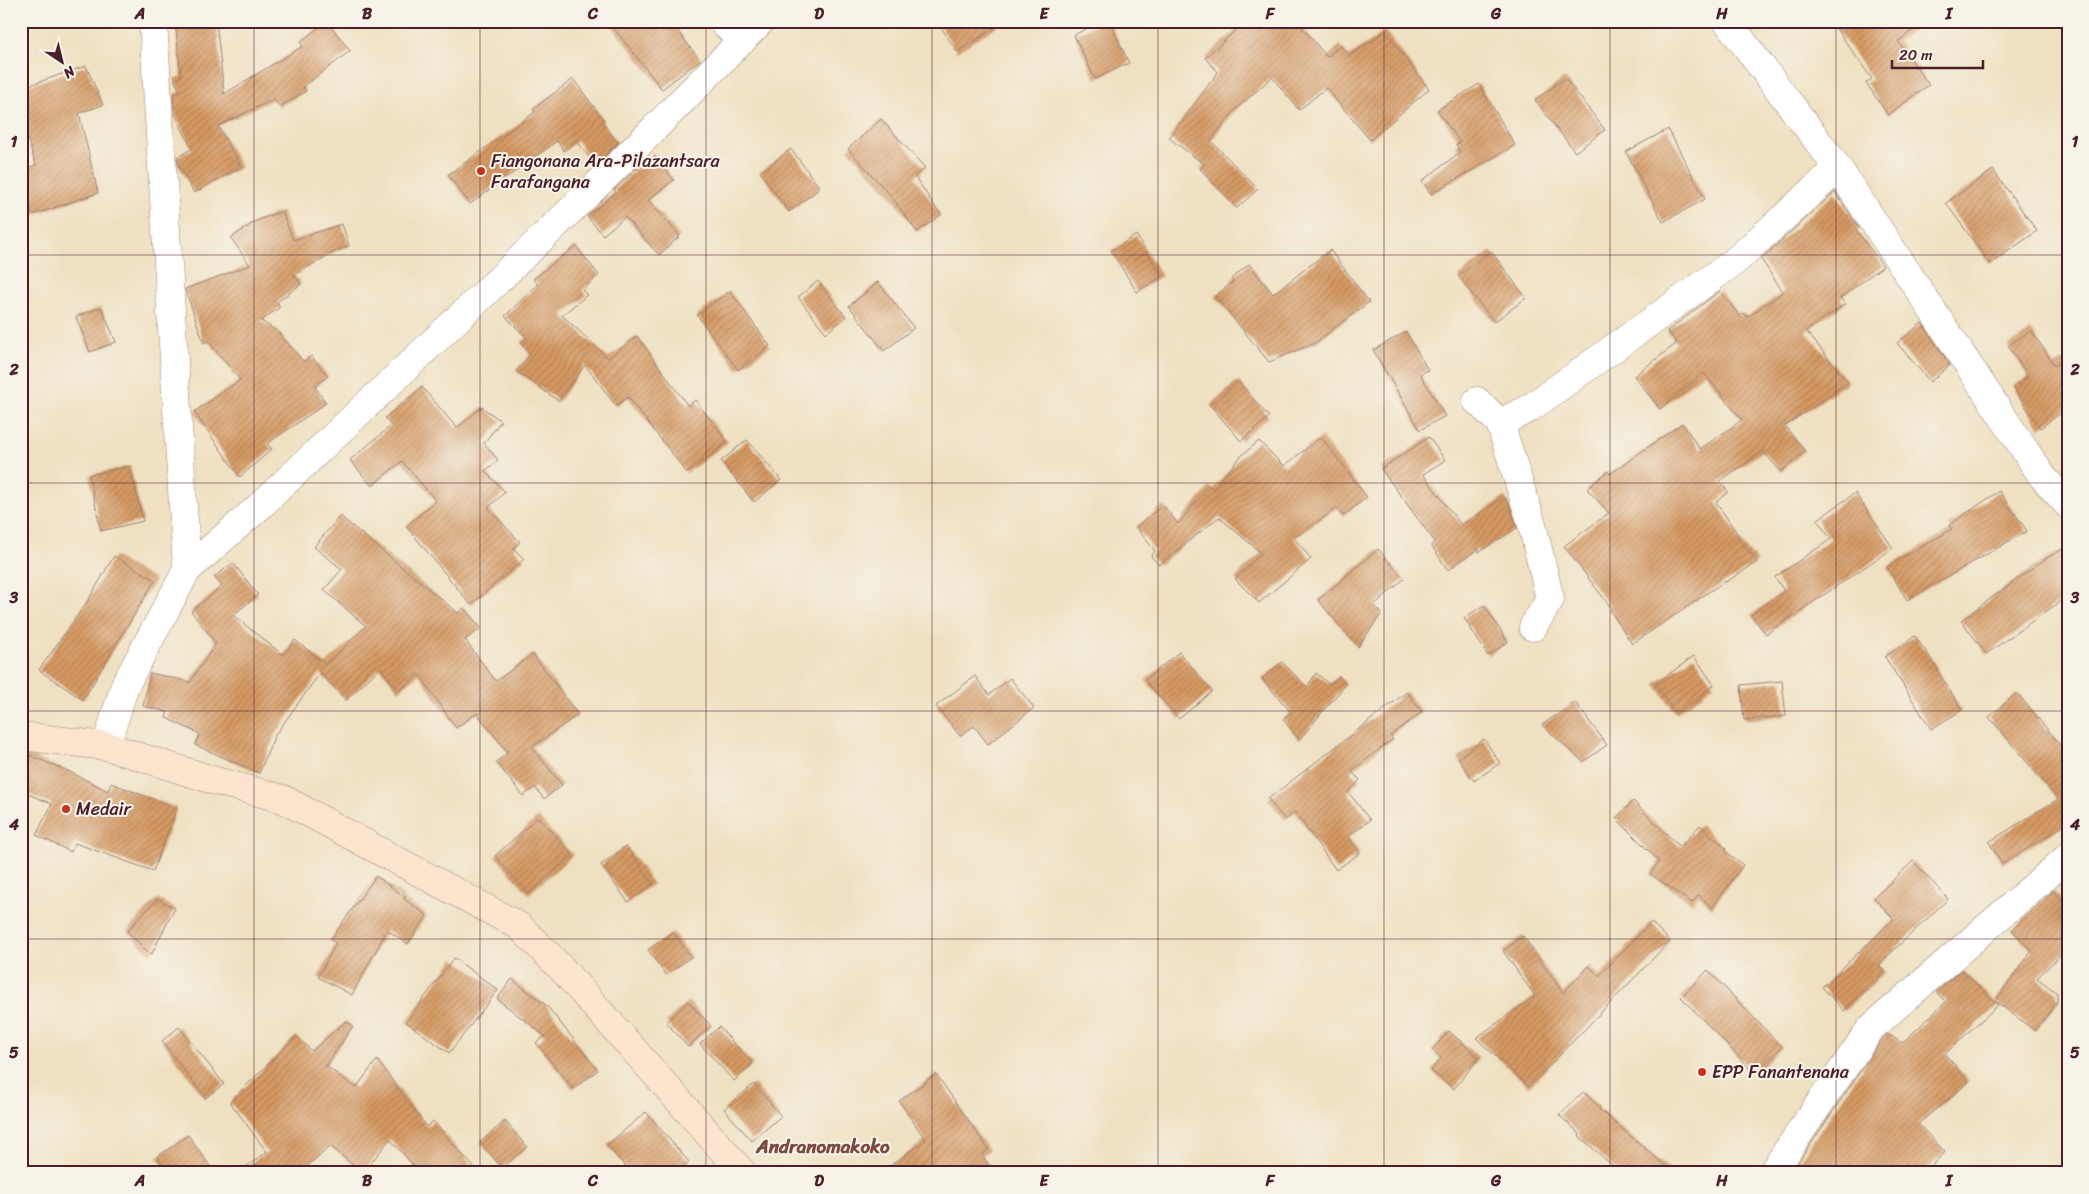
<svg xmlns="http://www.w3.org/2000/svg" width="2089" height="1194" font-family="Sriracha,sans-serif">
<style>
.building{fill:url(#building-hatch)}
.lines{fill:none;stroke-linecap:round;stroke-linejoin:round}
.street-casing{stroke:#9c8076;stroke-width:29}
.secondary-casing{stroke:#9c8076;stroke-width:29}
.street{stroke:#fff;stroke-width:28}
.secondary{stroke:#fce5cf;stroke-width:28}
.grid{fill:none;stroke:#4a1f2b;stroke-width:1;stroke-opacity:0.55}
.poi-dot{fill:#c8321e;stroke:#f7f3e8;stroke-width:2}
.labels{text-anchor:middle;stroke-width:4;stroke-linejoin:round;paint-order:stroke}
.poi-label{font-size:18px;fill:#4a1f2b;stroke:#f7f3e8;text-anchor:start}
.neighbourhood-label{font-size:19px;font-weight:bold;fill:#7b4a3f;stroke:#f7f3e8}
.neatline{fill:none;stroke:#4a1f2b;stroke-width:2}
.grid-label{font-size:16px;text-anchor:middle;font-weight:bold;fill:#4a1f2b}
</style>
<defs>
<pattern id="building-hatch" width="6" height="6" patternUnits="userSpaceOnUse" patternTransform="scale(1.25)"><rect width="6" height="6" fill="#d69a63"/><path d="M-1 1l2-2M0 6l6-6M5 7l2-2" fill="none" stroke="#b07d52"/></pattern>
</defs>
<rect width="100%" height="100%" fill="#f7f3e8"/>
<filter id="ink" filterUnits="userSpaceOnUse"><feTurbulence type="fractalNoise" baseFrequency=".02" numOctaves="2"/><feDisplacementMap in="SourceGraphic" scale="10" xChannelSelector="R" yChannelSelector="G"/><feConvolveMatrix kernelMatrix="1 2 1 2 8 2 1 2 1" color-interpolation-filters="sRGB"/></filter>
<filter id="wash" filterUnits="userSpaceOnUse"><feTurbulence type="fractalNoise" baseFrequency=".0096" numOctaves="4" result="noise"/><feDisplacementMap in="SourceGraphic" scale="20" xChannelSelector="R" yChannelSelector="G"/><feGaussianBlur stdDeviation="1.12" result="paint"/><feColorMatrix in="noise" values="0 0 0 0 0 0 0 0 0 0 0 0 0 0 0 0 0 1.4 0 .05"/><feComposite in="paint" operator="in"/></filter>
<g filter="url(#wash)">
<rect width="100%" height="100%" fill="#efe0c1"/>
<g id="blocks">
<path class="building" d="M 175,21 L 216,21 L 224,94 L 303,46 L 300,42 L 327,21 L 350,51 L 303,87 L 306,91 L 279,107 L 274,99 L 218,126 L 241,167 L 194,193 L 178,164 L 177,157 L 192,149 L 174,112 L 173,95 L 180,91 L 174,79 L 181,76 Z
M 608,21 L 670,21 L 700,60 L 662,89 Z
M 937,21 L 1005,21 L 957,52 Z
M 1102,21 L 1109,21 L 1129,63 L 1095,79 L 1074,35 Z
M 1246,21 L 1297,21 L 1327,57 L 1340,45 L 1349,56 L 1385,31 L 1429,89 L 1370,140 L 1326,88 L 1299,110 L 1272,77 L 1233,112 L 1211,141 L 1258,189 L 1237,208 L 1200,169 L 1205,165 L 1169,138 L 1218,72 L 1205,58 Z
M 1831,21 L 1925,21 L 1898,41 L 1929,85 L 1888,115 L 1866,83 L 1872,79 Z
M 86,66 L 103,105 L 79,113 L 98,193 L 32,215 L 21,183 L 21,170 L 36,165 L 21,119 L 21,88 Z
M 1565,78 L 1605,130 L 1575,152 L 1535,100 Z
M 573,79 L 604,120 L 602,122 L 618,143 L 595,165 L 577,141 L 564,151 L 557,141 L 470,204 L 448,175 L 535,112 L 533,109 Z
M 1479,84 L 1515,145 L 1431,194 L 1422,181 L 1460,152 L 1456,145 L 1460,142 L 1437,110 Z
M 881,119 L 925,168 L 915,177 L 941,215 L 917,232 L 892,197 L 848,149 Z
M 1668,129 L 1705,199 L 1663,222 L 1626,152 Z
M 791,149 L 820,188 L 789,212 L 760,172 Z
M 655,156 L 674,180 L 648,200 L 680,236 L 659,255 L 625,217 L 603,235 L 587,216 L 616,192 L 614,190 L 637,168 L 638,170 Z
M 1993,170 L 2037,231 L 1990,264 L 1946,203 Z
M 1835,192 L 1859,228 L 1856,230 L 1883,266 L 1840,298 L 1845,304 L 1806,331 L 1848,382 L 1785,426 L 1805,451 L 1781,472 L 1763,451 L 1720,481 L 1728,492 L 1716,502 L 1739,536 L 1737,537 L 1757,562 L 1726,582 L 1725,581 L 1632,644 L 1610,610 L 1612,609 L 1564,546 L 1609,513 L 1587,489 L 1608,471 L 1610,474 L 1682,423 L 1700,449 L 1742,420 L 1704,373 L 1660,409 L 1634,376 L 1677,343 L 1667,331 L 1720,291 L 1740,316 L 1744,313 L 1747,317 L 1783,292 L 1761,259 Z
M 282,211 L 293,240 L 342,224 L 349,246 L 336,251 L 294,275 L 301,284 L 277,302 L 280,307 L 261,321 L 277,331 L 304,362 L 311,356 L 328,376 L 315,387 L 326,403 L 267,444 L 272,449 L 240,477 L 194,412 L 240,380 L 208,341 L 204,343 L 185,289 L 250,265 L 231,238 L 256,221 Z
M 1136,235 L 1162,276 L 1137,292 L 1111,251 Z
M 576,246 L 599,275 L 582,290 L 587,295 L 562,315 L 608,358 L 637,336 L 688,406 L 695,400 L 728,442 L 687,473 L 628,397 L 616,406 L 585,365 L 559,401 L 516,371 L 530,355 L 521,342 L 527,338 L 505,316 L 538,284 L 533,279 Z
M 1330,250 L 1369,302 L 1315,343 L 1269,362 L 1215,296 L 1233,282 L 1231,279 L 1249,264 L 1273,294 Z
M 1491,251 L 1526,298 L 1494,322 L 1458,276 Z
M 818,281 L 846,317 L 826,333 L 798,297 Z
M 878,282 L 914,328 L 884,351 L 849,306 Z
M 730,291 L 770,346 L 738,370 L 697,315 Z
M 101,307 L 116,342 L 90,352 L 76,317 Z
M 1922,323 L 1950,365 L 1930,382 L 1897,343 Z
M 2031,330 L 2055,366 L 2068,358 L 2068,408 L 2040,428 L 2013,387 L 2028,376 L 2008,346 Z
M 1406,332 L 1428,370 L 1420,374 L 1445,416 L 1420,430 L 1373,350 Z
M 1238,381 L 1269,417 L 1241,441 L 1210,405 Z
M 422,387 L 457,428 L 482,407 L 501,421 L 484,443 L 498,460 L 485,471 L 505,492 L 488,508 L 520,542 L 513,548 L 524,559 L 471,605 L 406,526 L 436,501 L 402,461 L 372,486 L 350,460 L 391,426 L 385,418 Z
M 1321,437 L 1367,497 L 1343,516 L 1337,508 L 1294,538 L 1311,559 L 1259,603 L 1235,579 L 1261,553 L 1219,517 L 1159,565 L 1151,556 L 1155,551 L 1136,527 L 1163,505 L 1178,524 L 1210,486 L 1213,489 L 1241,456 L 1259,441 L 1284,466 Z
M 1429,437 L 1445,460 L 1423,474 L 1461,525 L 1505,497 L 1509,504 L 1517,528 L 1479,552 L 1478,549 L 1448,570 L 1431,545 L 1435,542 L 1381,469 Z
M 747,440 L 781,480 L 754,502 L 721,461 Z
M 130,466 L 143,521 L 101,531 L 89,475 Z
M 1999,491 L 2027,531 L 1907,600 L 1887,567 L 1952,529 L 1949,525 Z
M 1855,493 L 1893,548 L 1766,634 L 1751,615 L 1784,591 L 1775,577 L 1831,539 L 1817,520 Z
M 340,516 L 458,613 L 464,608 L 481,628 L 465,640 L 496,681 L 533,654 L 578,715 L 532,747 L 562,785 L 544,799 L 535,787 L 523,796 L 496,762 L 508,753 L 477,713 L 456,728 L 419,674 L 399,691 L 380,668 L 346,700 L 320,673 L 275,735 L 259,773 L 195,745 L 200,734 L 166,718 L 168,712 L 143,706 L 150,673 L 190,682 L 216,643 L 191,611 L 222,586 L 214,577 L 233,563 L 258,595 L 233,615 L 283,655 L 295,640 L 326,664 L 366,626 L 324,590 L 342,569 L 314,547 Z
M 2068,546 L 2068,596 L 1986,654 L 1961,620 L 2045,559 Z
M 1378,549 L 1404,579 L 1374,605 L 1382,613 L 1358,647 L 1318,600 Z
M 114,556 L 155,580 L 83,700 L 39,670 L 89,599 Z
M 1484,605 L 1508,642 L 1488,656 L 1464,618 Z
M 1915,636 L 1938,669 L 1937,670 L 1962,710 L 1931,729 L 1885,657 Z
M 1179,652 L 1212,691 L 1179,719 L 1145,680 Z
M 1694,656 L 1714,685 L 1676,714 L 1655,684 Z
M 1282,662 L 1307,687 L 1316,673 L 1329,684 L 1339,676 L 1346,684 L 1299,740 L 1283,719 L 1291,712 L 1262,679 Z
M 975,676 L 989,695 L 1010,678 L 1034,708 L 988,744 L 974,726 L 960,736 L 936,706 Z
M 1782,681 L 1786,716 L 1744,720 L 1741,685 Z
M 1407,692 L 1422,712 L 1390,736 L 1393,739 L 1351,771 L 1360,780 L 1348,792 L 1370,820 L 1348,837 L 1360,853 L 1336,870 L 1295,812 L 1285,820 L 1268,799 Z
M 2017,693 L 2068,754 L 2068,823 L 2002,864 L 1989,842 L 2058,799 L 1989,717 Z
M 1575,702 L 1607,745 L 1583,762 L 1542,725 Z
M 1484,739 L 1500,763 L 1474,781 L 1458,758 Z
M 21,752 L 68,771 L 108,791 L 111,783 L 177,808 L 153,871 L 75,843 L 71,852 L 36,835 L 52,804 L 21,791 Z
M 1633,801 L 1680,847 L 1700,825 L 1727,849 L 1725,851 L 1743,865 L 1712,908 L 1699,895 L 1692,903 L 1650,874 L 1659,861 L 1616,818 Z
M 538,817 L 573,855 L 529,894 L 495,856 Z
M 626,846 L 653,884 L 628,902 L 601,865 Z
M 1913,861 L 1948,899 L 1878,965 L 1885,972 L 1844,1011 L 1822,987 L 1894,919 L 1874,898 Z
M 376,876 L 405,897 L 404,899 L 427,915 L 408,944 L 387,930 L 352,995 L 318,977 L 336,943 L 330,940 Z
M 2053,891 L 2068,906 L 2068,948 L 2037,978 L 2057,993 L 2057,1003 L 2035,1031 L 1995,1001 L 2032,951 L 2012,930 Z
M 157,899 L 175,908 L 151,955 L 127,931 Z
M 1651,922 L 1670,941 L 1529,1087 L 1476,1038 L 1535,996 L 1503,951 L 1523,936 L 1563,993 L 1589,966 L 1599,976 Z
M 673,932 L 691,957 L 666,975 L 648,950 Z
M 454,958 L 498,990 L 449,1053 L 406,1022 Z
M 1708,970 L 1782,1047 L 1755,1074 L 1681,997 Z
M 1962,970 L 1998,1005 L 1945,1054 L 1969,1082 L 1918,1124 L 1945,1152 L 1924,1173 L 1810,1173 L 1798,1163 L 1883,1038 L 1888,1034 L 1902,1043 L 1946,1002 L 1936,992 Z
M 512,979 L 546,1005 L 598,1070 L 573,1089 L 536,1043 L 545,1036 L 497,999 Z
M 688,1001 L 711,1026 L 688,1047 L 666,1022 Z
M 346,1021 L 353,1026 L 326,1066 L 356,1088 L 377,1060 L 427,1127 L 433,1121 L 479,1173 L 420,1173 L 390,1139 L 363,1173 L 330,1146 L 299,1173 L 237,1173 L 267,1152 L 230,1102 L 296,1036 L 312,1051 Z
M 179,1027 L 224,1084 L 205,1098 L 162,1041 Z
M 719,1027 L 753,1064 L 734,1081 L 700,1044 Z
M 1449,1031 L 1479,1058 L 1454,1089 L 1431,1071 L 1441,1058 L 1432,1050 Z
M 936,1074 L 989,1150 L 982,1155 L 994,1173 L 880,1173 L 926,1140 L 899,1101 Z
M 754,1084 L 781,1116 L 752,1141 L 724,1109 Z
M 1583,1092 L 1600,1107 L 1599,1109 L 1674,1173 L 1621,1173 L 1579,1136 L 1580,1134 L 1559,1115 Z
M 646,1112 L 689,1162 L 676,1173 L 631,1173 L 607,1145 Z
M 505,1121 L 527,1147 L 502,1168 L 480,1142 Z
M 188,1135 L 215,1173 L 168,1173 L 157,1157 Z"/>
</g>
</g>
<g filter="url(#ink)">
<use href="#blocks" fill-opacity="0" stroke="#9c8076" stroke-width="1"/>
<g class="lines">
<defs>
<path id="street" d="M 153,21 L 187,570
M 722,21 L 742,41
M 1727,21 L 1838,168 L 2042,476 L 2068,505
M 1477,401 L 1500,423 L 1530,408 L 1734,262 L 1838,168
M 1500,423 L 1532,524 L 1550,599 L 1533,627
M 106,746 L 125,685 L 187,570 L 260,506 L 486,292 L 627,156 L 761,21
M 1772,1173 L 1871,1028 L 2068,857"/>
<path id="secondary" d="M 21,736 L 106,746 L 216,781 L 283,799 L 519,926 L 562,969 L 743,1173"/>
</defs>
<use href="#street" class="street-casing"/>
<use href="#secondary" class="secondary-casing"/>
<use href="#street" class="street"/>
<use href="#secondary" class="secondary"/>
</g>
</g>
<path class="grid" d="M 254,21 L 254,1173M 480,21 L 480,1173M 706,21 L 706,1173M 932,21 L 932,1173M 1158,21 L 1158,1173M 1384,21 L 1384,1173M 1610,21 L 1610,1173M 1836,21 L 1836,1173M 21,255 L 2068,255M 21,483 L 2068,483M 21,711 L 2068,711M 21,939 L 2068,939"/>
<g class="poi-dot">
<circle cx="481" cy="171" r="5"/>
<circle cx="66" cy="809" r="5"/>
<circle cx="1702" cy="1072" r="5"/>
</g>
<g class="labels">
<g class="poi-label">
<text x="491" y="167">Fiangonana Ara-Pilazantsara<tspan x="491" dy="21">Farafangana</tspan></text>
<text x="76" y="815">Medair</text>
<text x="1712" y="1078">EPP Fanantenana</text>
</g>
<g class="neighbourhood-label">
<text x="823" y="1153">Andranomakoko</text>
</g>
</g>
<rect width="2089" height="1194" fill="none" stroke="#f7f3e8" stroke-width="55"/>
<g transform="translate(62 62) rotate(145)" stroke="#f7f3e8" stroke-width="4" paint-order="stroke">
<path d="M0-4L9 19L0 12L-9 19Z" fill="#4a1f2b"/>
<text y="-8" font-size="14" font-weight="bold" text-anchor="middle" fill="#4a1f2b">N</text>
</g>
<path d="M1892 60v8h91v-8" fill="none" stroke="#4a1f2b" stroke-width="2.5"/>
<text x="1899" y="60" font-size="15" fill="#4a1f2b" stroke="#f7f3e8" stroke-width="4" paint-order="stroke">20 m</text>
<rect x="28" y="28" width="2034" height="1138" class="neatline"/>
<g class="grid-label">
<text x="140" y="19">A</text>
<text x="367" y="19">B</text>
<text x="593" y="19">C</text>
<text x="819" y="19">D</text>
<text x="1044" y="19">E</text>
<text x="1270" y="19">F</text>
<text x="1496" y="19">G</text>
<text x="1722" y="19">H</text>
<text x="1949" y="19">I</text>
<text x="14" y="147">1</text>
<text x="2075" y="147">1</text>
<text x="14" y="375">2</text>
<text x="2075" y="375">2</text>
<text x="14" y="603">3</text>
<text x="2075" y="603">3</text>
<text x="14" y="830">4</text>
<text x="2075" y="830">4</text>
<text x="14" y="1058">5</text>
<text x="2075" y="1058">5</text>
<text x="140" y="1186">A</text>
<text x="367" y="1186">B</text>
<text x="593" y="1186">C</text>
<text x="819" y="1186">D</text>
<text x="1044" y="1186">E</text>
<text x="1270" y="1186">F</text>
<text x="1496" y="1186">G</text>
<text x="1722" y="1186">H</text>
<text x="1949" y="1186">I</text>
</g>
</svg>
